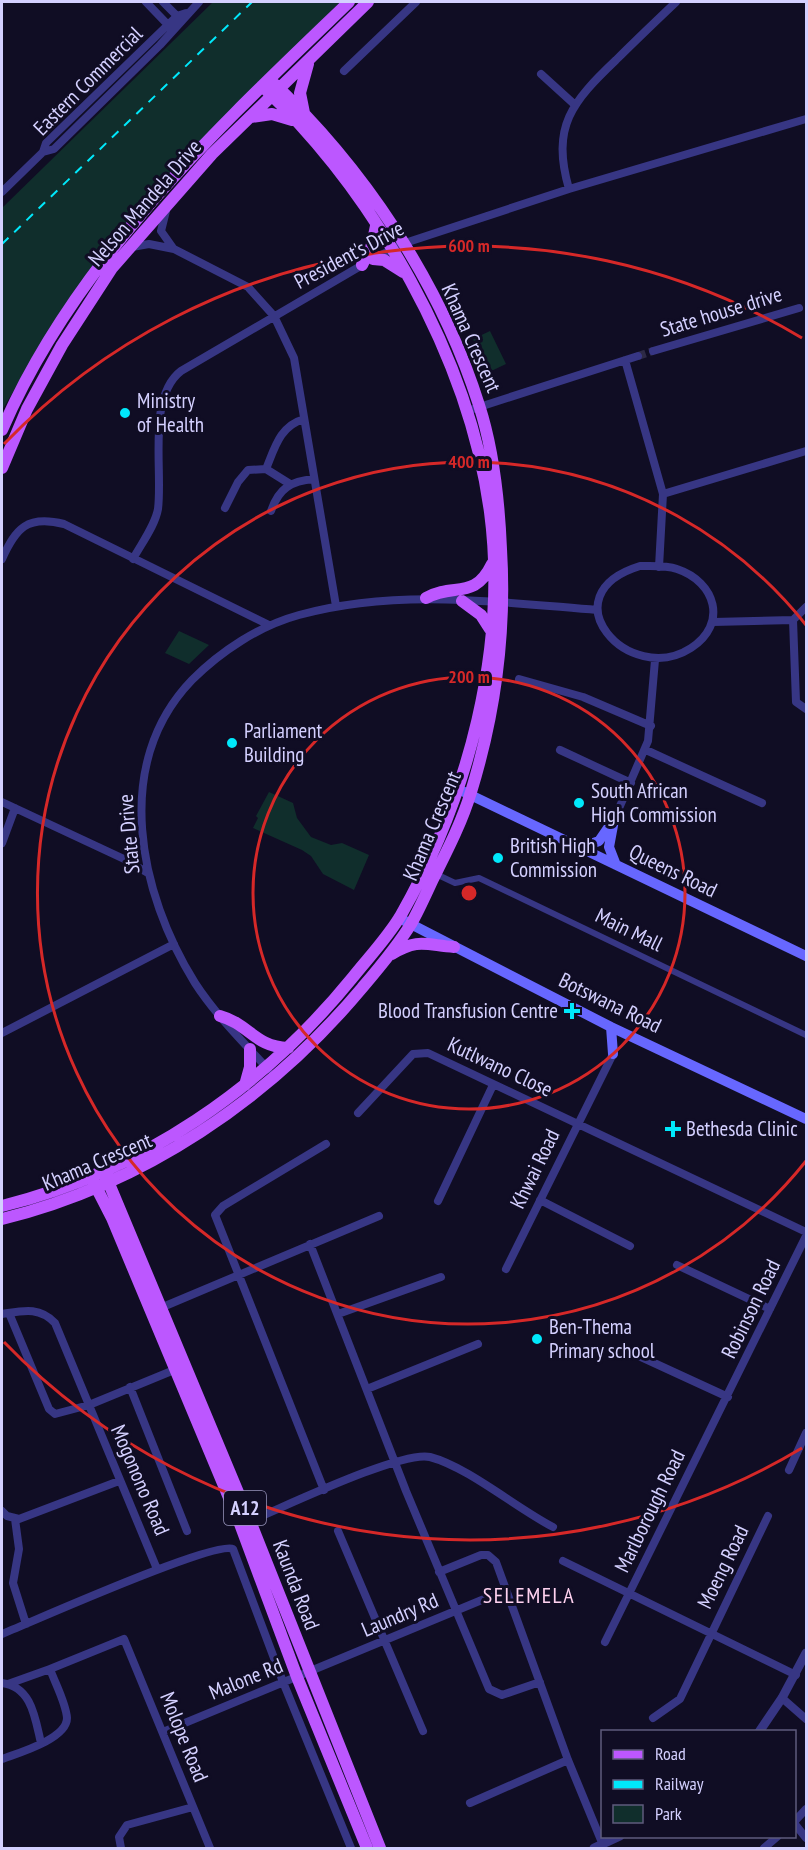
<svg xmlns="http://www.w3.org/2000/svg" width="808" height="1850" font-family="'PT Sans Narrow',sans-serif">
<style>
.green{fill:#102e2c}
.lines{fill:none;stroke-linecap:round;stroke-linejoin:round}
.minor-tunnel{stroke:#2d2a45;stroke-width:8;stroke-dasharray:8 4;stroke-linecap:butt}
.pedestrian{stroke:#373684;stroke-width:6}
.minor{stroke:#373684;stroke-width:8}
.tertiary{stroke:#373684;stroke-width:9}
.secondary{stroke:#6767ff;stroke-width:10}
.primary{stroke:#bc57ff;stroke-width:12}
.rail{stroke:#00e8fb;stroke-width:2;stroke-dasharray:9 8;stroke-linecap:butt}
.ring{fill:none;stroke:#d62828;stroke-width:3}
.poi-dot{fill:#00e8fb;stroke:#100d24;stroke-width:2}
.labels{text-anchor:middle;stroke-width:6;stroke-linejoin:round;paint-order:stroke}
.shield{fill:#100d24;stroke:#9996bd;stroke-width:1.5}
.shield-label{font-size:20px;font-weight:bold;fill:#d4d0ff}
.street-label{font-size:21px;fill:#d4d0ff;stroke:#100d24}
.poi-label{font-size:21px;fill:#d4d0ff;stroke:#100d24;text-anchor:start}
.neighbourhood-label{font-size:22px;letter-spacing:1.5px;fill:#ffd2f0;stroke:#100d24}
.centre{fill:#d62828;stroke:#100d24;stroke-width:3}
.ring-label{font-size:18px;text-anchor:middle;font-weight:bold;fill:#d62828;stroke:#100d24;stroke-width:6;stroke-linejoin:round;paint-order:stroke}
</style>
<rect width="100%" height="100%" fill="#100d24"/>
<path class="green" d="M 213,2 L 340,2 L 156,186 L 63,310 L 2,410 L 2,208 Z
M 490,331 L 506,364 L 487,373 L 473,339 Z
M 179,631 L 209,645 L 189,664 L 165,653 Z
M 269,792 L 293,803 L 297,818 L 311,837 L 331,845 L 342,843 L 369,855 L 354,890 L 323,874 L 311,856 L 302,850 L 253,828 L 258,818 L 256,816 Z"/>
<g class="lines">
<path class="minor-tunnel" d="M 638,356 L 653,351"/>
<path class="pedestrian" d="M 436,874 L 455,883 L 479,878 L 806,1035"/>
<path class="minor" d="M 146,2 L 170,27
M 163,2 L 179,18
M 344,71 L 416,2
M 541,74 L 574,104
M 43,152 L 46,143 L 177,16 L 186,13
M 569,189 C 551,126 572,102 616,60 C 636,40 656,21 676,2
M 2,192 L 43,152 L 54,149 L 160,45 L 199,2
M 166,211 L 161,231 L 173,248
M 132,247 L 149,244 L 174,249 L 248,287 L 274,316 L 294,358 L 336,606
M 375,258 L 405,243 L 569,189 L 806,119
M 653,351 L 799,308
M 625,360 L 663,494 L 659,567
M 467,411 L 638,356
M 266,469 L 290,484
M 663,494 L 806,451
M 225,508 L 238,482 L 248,470 L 266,469 C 275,447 280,426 304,419
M 271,511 C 279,488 291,481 314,479
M 2,559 C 16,528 27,515 64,524 L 269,625
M 133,559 C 141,544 155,526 158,509 C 163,470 147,397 181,371 L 364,264
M 640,566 C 652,566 666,565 677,569 C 716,582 728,624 691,648 C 629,688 546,595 640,566 Z
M 793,620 L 796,702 L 806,709
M 793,620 L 806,607
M 713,622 L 793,620
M 519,679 L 583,697 L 651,726
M 560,750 L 631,783
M 646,750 L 762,803
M 2,802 L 124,859 L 148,873
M 614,820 L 648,741 L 655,660
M 2,843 L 15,808
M 2,1033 L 174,944
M 268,1069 C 243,1042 215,1014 195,983 C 139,893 111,764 192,680 C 221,651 259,626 299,615 C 396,588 498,602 597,610
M 358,1113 L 413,1054 L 428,1053 L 806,1232
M 540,1200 L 630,1246
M 438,1201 L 493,1085
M 310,1244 L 406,1491 L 489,1689 L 502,1695 L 540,1682
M 677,1265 L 770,1309
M 506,1269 L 613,1054
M 158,1309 L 379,1216
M 9,1313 L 49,1409 L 55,1414 L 89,1405 L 179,1368
M 2,1314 C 22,1311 39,1306 55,1323 L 157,1569
M 338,1314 L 441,1277
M 628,1351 L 728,1397
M 130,1387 L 187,1531
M 367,1389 L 478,1344
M 789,1470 L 806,1433
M 324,1490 L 215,1215 L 223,1206 L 326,1144
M 2,1511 L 7,1516 L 19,1519 L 119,1481
M 15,1519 L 19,1549 L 13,1583 L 26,1624
M 250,1521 C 282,1508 402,1450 430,1457 C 468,1467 516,1508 553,1527
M 338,1531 L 423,1731
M 563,1561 L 796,1675
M 439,1572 L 481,1555 L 488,1555 L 496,1562 L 568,1760 L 603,1845
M 2,1634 C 32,1622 215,1540 233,1549 L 283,1682 L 351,1848
M 605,1642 L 806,1236
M 2,1683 C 32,1687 35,1718 41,1743
M 8,1684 L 50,1669
M 782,1698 L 806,1719
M 653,1718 L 680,1699 L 768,1516
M 163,1732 L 489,1597 L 506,1593
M 2,1759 C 18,1753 67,1739 67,1718 C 66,1703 55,1683 50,1669 L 124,1639 L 210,1848
M 470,1803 L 568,1760
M 794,1822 L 806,1809
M 794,1823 L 806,1838
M 121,1848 L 119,1837 L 127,1825 L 193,1807
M 764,1848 L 778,1836"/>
<path class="tertiary" d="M 759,1732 L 782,1698 L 806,1653
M 594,1848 L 620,1836"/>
<path class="secondary" d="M 458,789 L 806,956
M 614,820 L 609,847 L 616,865
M 580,848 L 599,841 L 610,825
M 403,920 L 611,1027 L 806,1119
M 611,1027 L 613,1054"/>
<path class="primary" d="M 304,113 L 300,93 L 308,64
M 251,117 L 272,114 L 292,120
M 373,259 L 384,260 L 403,272
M 362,265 L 372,245 L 376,226
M 2,430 C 75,260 218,128 349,2
M 2,468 L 27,409 L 62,345 L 112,268 L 212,154 L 368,2
M 426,598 C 454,582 474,601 492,564
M 462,601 L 481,615 L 490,629
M 392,954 C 418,938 426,945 454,947
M 220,1016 C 249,1024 255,1047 288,1048
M 245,1085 L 250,1067 L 250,1049
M 105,1174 L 250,1521 L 380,1848
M 93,1181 L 112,1218 L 240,1524 L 297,1677 L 367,1848
M 2,1206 C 141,1172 263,1088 353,977 C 369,957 388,937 401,915 C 468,797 508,648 490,512 C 469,356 375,193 262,86
M 2,1219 C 144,1184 269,1099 362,988 C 379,968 397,947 411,924 C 419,910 426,894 433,879 C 447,851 462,822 471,792 C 495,714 506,631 501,549 C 499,501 494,451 479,405 C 440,282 363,167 269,79"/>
<path class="rail" d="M 2,244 L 252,2"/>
</g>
<g class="ring">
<circle cx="469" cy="893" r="216"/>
<path d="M806 1161A431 431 0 1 1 806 625"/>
<path d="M802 1448A647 647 0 0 1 4 1342M4 444A647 647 0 0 1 802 338"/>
</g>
<g class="poi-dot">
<circle cx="125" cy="413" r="6"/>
<circle cx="232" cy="743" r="6"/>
<circle cx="579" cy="803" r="6"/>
<circle cx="498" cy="858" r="6"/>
<path d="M569 1002h6v6h6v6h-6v6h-6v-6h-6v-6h6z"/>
<path d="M670 1120h6v6h6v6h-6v6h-6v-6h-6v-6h6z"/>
<circle cx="537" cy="1339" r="6"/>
</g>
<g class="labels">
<rect class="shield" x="224" y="1491" width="42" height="34" rx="4.5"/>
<g class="shield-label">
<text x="245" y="1515">A12</text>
</g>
<g class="street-label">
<text transform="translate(88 81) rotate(-45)" y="7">Eastern Commercial</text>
<text transform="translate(145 203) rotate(-49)" y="7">Nelson Mandela Drive</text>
<text transform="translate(349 255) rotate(-28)" y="7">President's Drive</text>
<text transform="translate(721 312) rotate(-17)" y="7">State house drive</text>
<text transform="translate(471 338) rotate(66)" y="7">Khama Crescent</text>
<text transform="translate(432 826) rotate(-67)" y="7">Khama Crescent</text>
<text transform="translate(129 834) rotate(-95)" y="7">State Drive</text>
<text transform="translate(673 871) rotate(26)" y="7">Queens Road</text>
<text transform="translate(629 930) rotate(26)" y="7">Main Mall</text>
<text transform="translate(610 1003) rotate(26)" y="7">Botswana Road</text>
<text transform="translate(500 1067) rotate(25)" y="7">Kutlwano Close</text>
<text transform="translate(97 1162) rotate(-23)" y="7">Khama Crescent</text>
<text transform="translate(535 1169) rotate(-64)" y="7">Khwai Road</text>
<text transform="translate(751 1309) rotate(-64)" y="7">Robinson Road</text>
<text transform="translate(140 1480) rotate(67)" y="7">Mogonono Road</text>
<text transform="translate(650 1511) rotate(-64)" y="7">Marlborough Road</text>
<text transform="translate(723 1567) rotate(-64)" y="7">Moeng Road</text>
<text transform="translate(296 1585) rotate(69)" y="7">Kaunda Road</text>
<text transform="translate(400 1615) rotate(-23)" y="7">Laundry Rd</text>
<text transform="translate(246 1679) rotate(-22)" y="7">Malone Rd</text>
<text transform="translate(184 1737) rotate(68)" y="7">Molope Road</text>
</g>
<g class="poi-label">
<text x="137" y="408">Ministry<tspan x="137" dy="24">of Health</tspan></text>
<text x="244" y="738">Parliament<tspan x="244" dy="24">Building</tspan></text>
<text x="591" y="798">South African<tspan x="591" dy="24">High Commission</tspan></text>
<text x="510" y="853">British High<tspan x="510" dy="24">Commission</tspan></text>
<text x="558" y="1018" text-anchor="end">Blood Transfusion Centre</text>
<text x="686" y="1136">Bethesda Clinic</text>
<text x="549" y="1334">Ben-Thema<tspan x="549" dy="24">Primary school</tspan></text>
</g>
<g class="neighbourhood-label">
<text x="529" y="1603">SELEMELA</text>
</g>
</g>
<circle cx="469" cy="893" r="9" class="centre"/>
<g class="ring-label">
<text x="469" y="252">600 m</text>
<text x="469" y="468">400 m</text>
<text x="469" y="683">200 m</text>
</g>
<rect width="808" height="1850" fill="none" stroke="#d4d0ff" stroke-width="6"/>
<rect x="601" y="1730" width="195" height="108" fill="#100d24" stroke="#5e5b7c" stroke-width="1.5"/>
<rect x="613" y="1750" width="30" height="9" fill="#bc57ff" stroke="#5e5b7c" stroke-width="1.5"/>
<text x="655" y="1760" font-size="18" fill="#d4d0ff">Road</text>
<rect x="613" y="1780" width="30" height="9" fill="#00e8fb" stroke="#5e5b7c" stroke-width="1.5"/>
<text x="655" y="1790" font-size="18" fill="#d4d0ff">Railway</text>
<rect x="613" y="1805" width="30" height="18" fill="#102e2c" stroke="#5e5b7c" stroke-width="1.5"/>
<text x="655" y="1820" font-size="18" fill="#d4d0ff">Park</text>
</svg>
